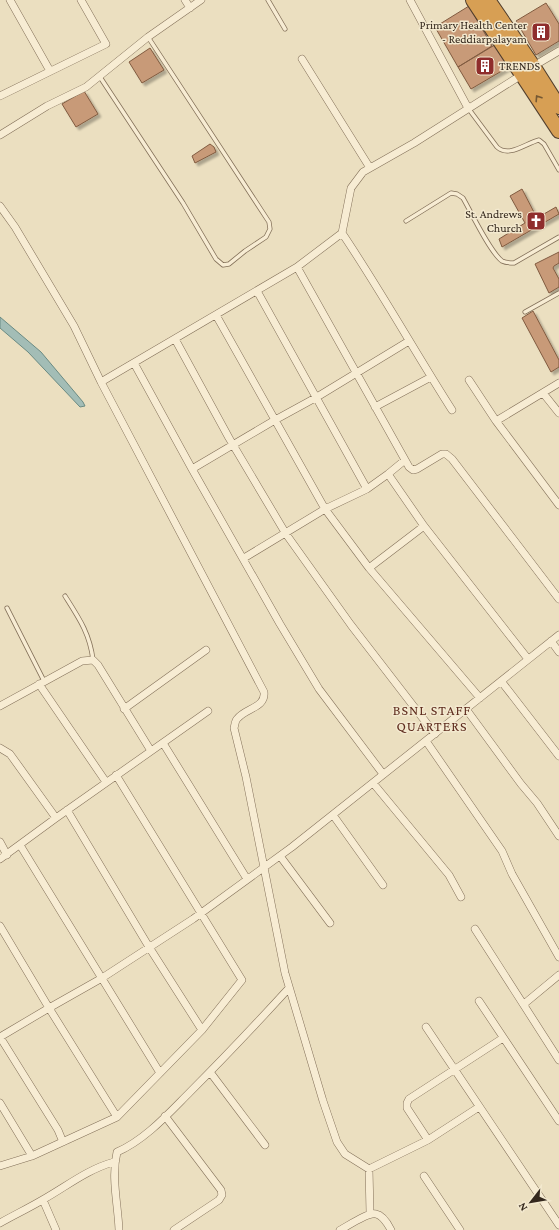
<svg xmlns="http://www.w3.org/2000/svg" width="559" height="1230" font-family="'Crimson Pro',serif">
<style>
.water{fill:#a3bdb6;stroke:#6b8b83}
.building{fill:#c89a78;stroke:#815b40;filter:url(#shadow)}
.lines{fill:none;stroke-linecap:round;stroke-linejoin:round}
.lane-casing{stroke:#837059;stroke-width:5}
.street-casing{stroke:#837059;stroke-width:8}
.highway-casing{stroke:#513e2d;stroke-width:16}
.lane{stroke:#f7ecd3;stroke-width:3.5}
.street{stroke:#f7ecd3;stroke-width:7}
.highway{stroke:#d79f54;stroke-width:14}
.oneway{stroke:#755833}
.labels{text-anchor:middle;stroke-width:3;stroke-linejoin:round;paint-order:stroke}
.poi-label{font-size:12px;fill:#34281d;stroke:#f3e9cf;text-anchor:end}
.quarter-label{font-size:14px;letter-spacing:1px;fill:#5e2c1e;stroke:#f3e9cf}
</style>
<defs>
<filter id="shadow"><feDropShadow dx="3" dy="3" stdDeviation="1" flood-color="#0004"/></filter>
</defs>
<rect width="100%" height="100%" fill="#ebdfc0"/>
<path class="water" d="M 0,317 L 41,352 L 83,402 L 85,406 L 80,407 L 28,352 L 0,328 Z"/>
<path class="building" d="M 546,3 L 559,24 L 559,41 L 536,55 L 516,21 Z
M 469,6 L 492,46 L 458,67 L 435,27 Z
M 498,43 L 512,65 L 471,89 L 458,67 Z
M 150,48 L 164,70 L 142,83 L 129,62 Z
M 84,91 L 98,114 L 76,127 L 62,104 Z
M 210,144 L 214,147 L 216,152 L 195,163 L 192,156 Z
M 522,189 L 537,218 L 556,207 L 559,214 L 502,247 L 499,239 L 525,223 L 510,196 Z
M 559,252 L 559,263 L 554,266 L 553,268 L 559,279 L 559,287 L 549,293 L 535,264 Z
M 533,311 L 559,360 L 559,367 L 551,372 L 522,318 Z"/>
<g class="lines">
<defs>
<path id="lane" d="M 268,0 L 285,29
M 100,77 L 183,203 L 216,259 L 223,265 L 229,264 L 245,251 L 266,237 L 270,229 L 269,222 L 148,37
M 468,108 L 497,147 C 509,158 526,143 539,140 L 544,144 L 559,170
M 406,221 L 451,193 L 457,194 L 463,198 C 471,212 490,252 502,261 C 506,263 510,263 514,263 L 559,237
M 525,312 L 559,293
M 65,596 C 79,618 90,634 93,660
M 7,608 L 44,681"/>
<path id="street" d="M 10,0 L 50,71
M 185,0 L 190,8
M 410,0 L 468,108
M 302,59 L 370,168
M 532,67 L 559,51
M 0,96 L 106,44 L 81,0
M 0,135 L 47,106 L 86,87 L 148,37 L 201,0
M 0,206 L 15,227 L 74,326 L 101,382 L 264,692 C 266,708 245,708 237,719 C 235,721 235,725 234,728 L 246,777 L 285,973 L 323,1101 L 337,1142 L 345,1154 L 369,1169
M 342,233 C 381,291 415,352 452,410
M 297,267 L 409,467 L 413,470 L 417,469 L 442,454 L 446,454 L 452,459 L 559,599
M 257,291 L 367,489
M 216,315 L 325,509 L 369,568 L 480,698
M 175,339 L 229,438 L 286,534 L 351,625 L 435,734
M 134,363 L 192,469 L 280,624 L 319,689 L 383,774
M 469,380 L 496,421 L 559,505
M 101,382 L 297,267 L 342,233 L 351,188 L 363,172 L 414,143 L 523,74
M 543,393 L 559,413
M 375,407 L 431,377
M 496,421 L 559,383
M 405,460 L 388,474 L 424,526 L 528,659
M 192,469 L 275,420 L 317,397 L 409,341
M 244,558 L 325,509 L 367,489 L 388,474
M 369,568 L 424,526
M 551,641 L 559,652
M 501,681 L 559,756
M 39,684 L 106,782
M 0,706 L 82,661 L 93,660 L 98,665 L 151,751
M 124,709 L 206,650
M 466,709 L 521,784 L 537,803 L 559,836
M 426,741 L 502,851 L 512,874 L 559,957
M 163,743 L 247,879
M 0,748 L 10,754 L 56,818
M 373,783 L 449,875 L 461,897
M 67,810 L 149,947 L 202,1030
M 333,815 L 383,885
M 0,842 L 7,855
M 20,845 L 160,1073
M 280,856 L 330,923
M 0,859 L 56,818 L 208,711
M 0,926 L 49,1008 L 117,1117
M 475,929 L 559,1060
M 479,1001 L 559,1121
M 524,1004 L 559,975
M 426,1027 L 559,1225
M 0,1037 L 49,1008 L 102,978 L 193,919 L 292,847 L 559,635
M 0,1037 L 58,1130 L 63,1142
M 210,1072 L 265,1145
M 0,1103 L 32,1156
M 165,1116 L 221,1190 L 222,1195 L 219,1200 L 174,1230
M 428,1140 L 407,1108 L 407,1103 L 409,1099 L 503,1038
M 0,1166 L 32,1156 L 117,1117 L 202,1030 L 242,980 L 116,775
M 369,1169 L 428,1140 L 479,1107
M 369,1169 L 370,1213
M 424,1176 L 460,1230
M 43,1200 L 56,1230
M 0,1223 C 14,1215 29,1208 44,1199 C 67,1186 88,1169 114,1162
M 119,1230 C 118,1204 111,1178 117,1152 C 145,1140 168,1114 190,1092 C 224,1058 257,1023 289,988
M 340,1230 C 348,1226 368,1212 376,1214 C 382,1215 388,1224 391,1230"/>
<path id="highway" d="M 473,0 L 559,131
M 488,0 L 533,66 L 559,107"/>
</defs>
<use href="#lane" class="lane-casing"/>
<use href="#street" class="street-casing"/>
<use href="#highway" class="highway-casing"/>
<use href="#lane" class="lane"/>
<use href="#street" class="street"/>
<use href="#highway" class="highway"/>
</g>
<defs><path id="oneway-chevron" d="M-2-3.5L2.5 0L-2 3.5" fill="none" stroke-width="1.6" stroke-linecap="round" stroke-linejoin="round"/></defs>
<use class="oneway" href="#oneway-chevron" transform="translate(538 98) rotate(-123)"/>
<defs>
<symbol id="building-square" viewBox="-11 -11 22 22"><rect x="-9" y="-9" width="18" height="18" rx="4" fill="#8f2d2c" stroke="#f3e9cf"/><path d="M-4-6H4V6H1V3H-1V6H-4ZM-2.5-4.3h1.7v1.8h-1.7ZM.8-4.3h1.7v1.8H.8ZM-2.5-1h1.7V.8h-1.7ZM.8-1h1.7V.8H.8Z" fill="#fff"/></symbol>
<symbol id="church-square" viewBox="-11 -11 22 22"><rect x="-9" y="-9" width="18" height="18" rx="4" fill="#8f2d2c" stroke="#f3e9cf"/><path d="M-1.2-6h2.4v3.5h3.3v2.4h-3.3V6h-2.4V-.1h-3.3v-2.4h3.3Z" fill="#fff"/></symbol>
</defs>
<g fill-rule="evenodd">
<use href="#building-square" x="530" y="21" width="22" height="22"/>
<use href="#building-square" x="474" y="55" width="22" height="22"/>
<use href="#church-square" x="525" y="210" width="22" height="22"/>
</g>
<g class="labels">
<g class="poi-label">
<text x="527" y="29">Primary Health Center<tspan x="527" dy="14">- Reddiarpalayam</tspan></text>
<text x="499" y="70" text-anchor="start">TRENDS</text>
<text x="522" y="218">St. Andrews<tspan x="522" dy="14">Church</tspan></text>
</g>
<g class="quarter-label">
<text x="432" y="715">BSNL STAFF<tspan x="432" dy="16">QUARTERS</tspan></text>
</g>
</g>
<g transform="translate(531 1202) rotate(239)" stroke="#f3e9cf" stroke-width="3" paint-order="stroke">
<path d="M0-3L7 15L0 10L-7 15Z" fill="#34281d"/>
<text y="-6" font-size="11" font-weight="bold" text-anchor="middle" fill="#34281d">N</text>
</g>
</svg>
